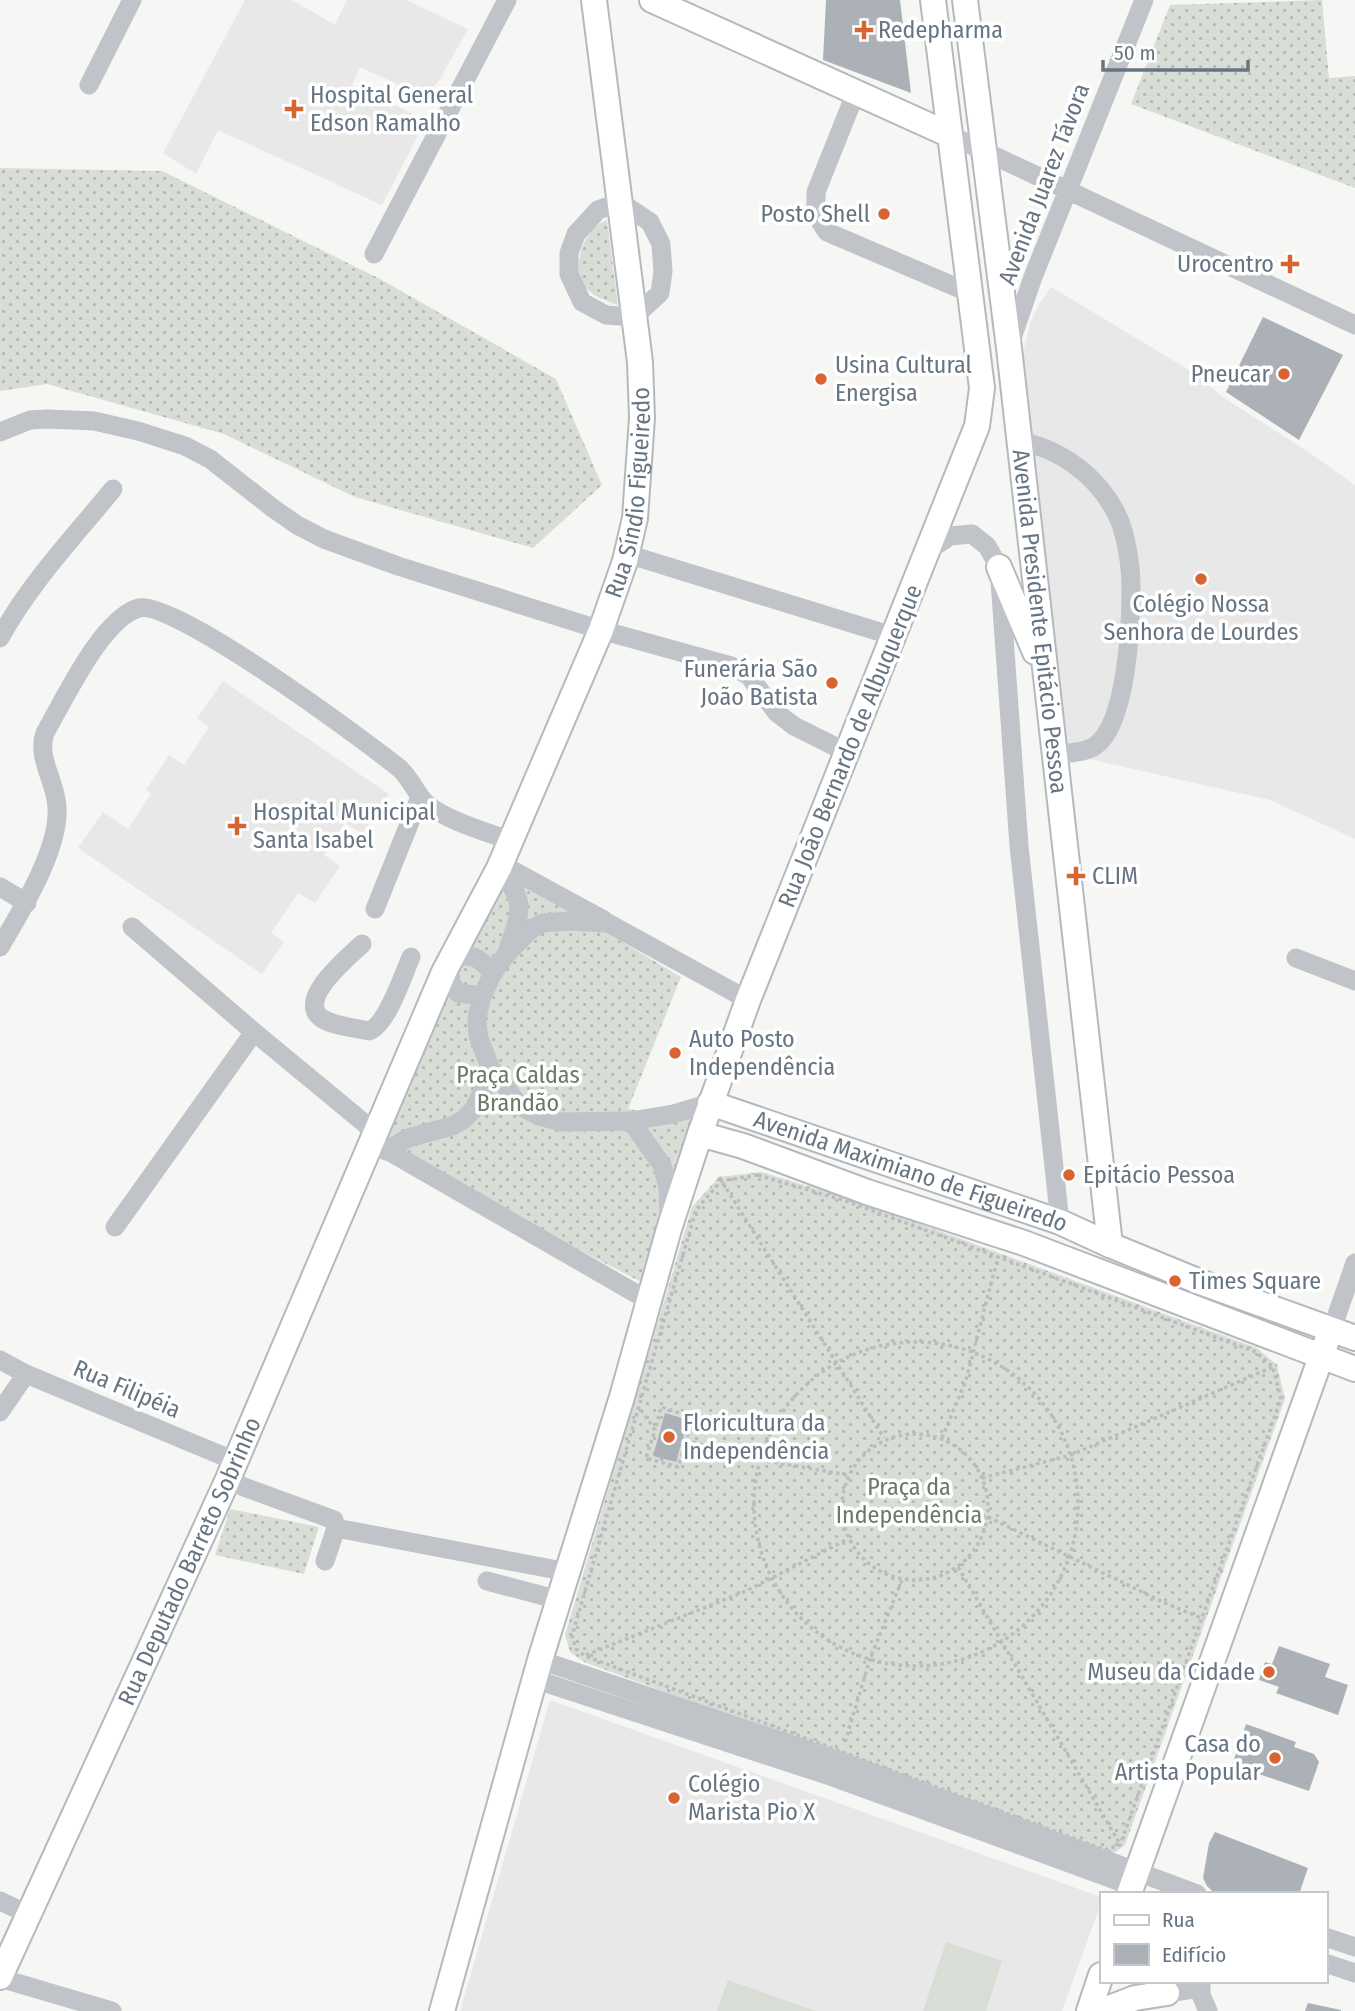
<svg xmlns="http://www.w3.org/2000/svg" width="1355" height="2011" font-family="'Fira Sans Condensed',sans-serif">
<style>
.built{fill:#e7e8e7}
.grass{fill:url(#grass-dots)}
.pitch{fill:#d8ddd5}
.building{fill:#abb1b7}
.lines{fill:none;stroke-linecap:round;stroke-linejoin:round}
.major-casing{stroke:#b5b9bd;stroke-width:28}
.path{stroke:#babcbf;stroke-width:3.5;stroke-dasharray:3.5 3.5;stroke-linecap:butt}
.minor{stroke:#c0c3c7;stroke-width:19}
.major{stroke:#fff;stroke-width:24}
.poi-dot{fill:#d86432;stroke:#fff;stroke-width:2.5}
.labels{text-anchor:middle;stroke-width:7;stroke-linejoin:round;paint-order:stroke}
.poi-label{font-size:24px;fill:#677583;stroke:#fff;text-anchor:start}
.street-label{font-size:24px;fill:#677583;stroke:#fff}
.park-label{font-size:24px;fill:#697a66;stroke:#fff}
</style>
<defs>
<pattern id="grass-dots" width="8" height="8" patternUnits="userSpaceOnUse" patternTransform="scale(1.75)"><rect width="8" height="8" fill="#d8ddd5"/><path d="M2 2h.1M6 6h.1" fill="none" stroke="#b3b8b2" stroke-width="1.8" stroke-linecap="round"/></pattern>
</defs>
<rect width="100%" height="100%" fill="#f6f7f4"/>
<path class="built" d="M 245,0 L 292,0 L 335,25 L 347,0 L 406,0 L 468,29 L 440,79 L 425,97 L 360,67 L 352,85 L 426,120 L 382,205 L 218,130 L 196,174 L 163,153 Z
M 1051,287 L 1194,373 L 1223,397 L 1310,453 L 1355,485 L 1355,839 L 1270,800 L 1067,754 L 1023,353 L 1031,321 L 1040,303 Z
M 223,681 L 389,794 L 362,834 L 345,823 L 324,855 L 340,866 L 315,903 L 298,893 L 271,933 L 284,942 L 262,974 L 78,848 L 103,812 L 128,829 L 151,794 L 146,790 L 169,755 L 184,765 L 209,727 L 197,718 Z
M 550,1700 L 1101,1897 L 1101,1903 L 1062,2011 L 460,2011 Z"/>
<path class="grass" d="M 1322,0 L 1329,78 L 1355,76 L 1355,188 L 1131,104 L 1170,5 Z
M 0,168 L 162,171 L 380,279 L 556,379 L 602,485 L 533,548 L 355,497 L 224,434 L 47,384 L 0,391 Z
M 607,220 L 618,305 C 607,301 596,298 588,290 C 568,271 583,228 607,220 Z
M 499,868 L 681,977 L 628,1109 L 692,1119 L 643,1283 L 371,1141 Z
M 761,1172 L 861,1202 L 1257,1348 L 1277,1365 L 1285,1399 L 1125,1845 L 1116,1852 L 1106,1855 L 584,1662 L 570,1652 L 565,1635 L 692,1207 L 719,1177 Z
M 230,1509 L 319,1527 L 304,1574 L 215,1555 Z"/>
<path class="pitch" d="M 946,1942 L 1002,1961 L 986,2011 L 923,2011 Z
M 728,1980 L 815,2011 L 717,2011 Z"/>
<path class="building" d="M 826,0 L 900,0 L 911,93 L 823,60 Z
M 1263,317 L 1343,355 L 1299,440 L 1226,392 Z
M 665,1413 L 688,1420 L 676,1462 L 653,1456 Z
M 1279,1646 L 1330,1664 L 1325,1677 L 1348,1685 L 1338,1715 L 1276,1693 L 1279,1687 L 1259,1680 L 1265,1662 L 1272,1664 Z
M 1246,1724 L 1296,1742 L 1294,1747 L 1314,1754 L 1319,1762 L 1309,1791 L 1250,1771 L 1248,1774 L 1231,1768 Z
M 1215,1832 L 1308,1868 L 1299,1894 L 1215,1894 L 1207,1886 L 1203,1878 L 1209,1843 Z
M 1308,2003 L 1341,2010 L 1341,2011 L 1305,2011 Z"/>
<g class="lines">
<defs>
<g id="major">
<path d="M 652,0 L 950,135"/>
<path d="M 933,0 L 982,388 L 977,426 L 748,1000 L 700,1134 L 743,1146 L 867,1192 L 1024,1243 L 1355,1369"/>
<path id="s1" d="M 965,0 L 1009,348 L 1110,1245"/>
<path d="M 999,567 L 1035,652"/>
<path id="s2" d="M 710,1103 L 1060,1222 L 1110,1245 L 1200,1282 L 1355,1338"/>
<path d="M 1129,1894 L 1326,1343"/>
<path id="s3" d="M 0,1977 L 228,1479 L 444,972 L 499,868 L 601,630 L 625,561 L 635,518 L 642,418 L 640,362 L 594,0"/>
<path d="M 442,2011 L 540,1660 L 622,1397 L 669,1229 L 700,1134"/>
<path d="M 1089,2011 L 1101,1975"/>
<path d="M 1102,2011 L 1135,1998 L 1167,1993"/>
</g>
</defs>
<use href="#major" class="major-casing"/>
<path class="path" d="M 758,1175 L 849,1202 L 1256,1352 L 1273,1367 L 1281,1399 L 1120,1845 L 1105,1850 L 585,1656 L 576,1649 L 572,1636 L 696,1210 L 721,1181 Z
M 719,1177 L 884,1438
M754 1504a162 162 0 1 1 324 0a162 162 0 1 1-324 0Z
M 641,1410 L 655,1430 L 646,1458 L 678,1467 L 693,1417 L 661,1407 L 655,1430
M842 1507a73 73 0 1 1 146 0a73 73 0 1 1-146 0Z
M 942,1438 L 966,1380 L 998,1257
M 686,1440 L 748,1458 L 848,1475
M 982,1478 L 1071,1455 L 1277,1365
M 988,1517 L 1167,1604 L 1204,1619
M 958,1567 L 1120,1844
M 586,1655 L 746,1591 L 848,1539
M 845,1742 L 870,1659 L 902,1580"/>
<path class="minor" d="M 89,85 L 132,0
M 856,92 L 816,192 L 816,215 L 827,232 L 970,293
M 950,135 L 1355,325
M 620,202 L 650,222 L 661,244 L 663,271 L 660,293 L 634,317 L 606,315 L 582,302 L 569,274 L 569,253 L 576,234 L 598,210 Z
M 374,254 L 507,0
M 1010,344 L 1033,277 L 1144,0
M 0,432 L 30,420 L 48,419 L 94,421 L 138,431 L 185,446 L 210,459 L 274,509 L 297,525 L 324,539 L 398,566 L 601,630 L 731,666 L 749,676 L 777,713 L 794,726 L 846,752
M 1019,441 C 1059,448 1096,475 1115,511 C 1126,530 1131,566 1131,588 C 1131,624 1127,724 1095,746 C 1084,753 1067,753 1054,755
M 929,550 L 950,536 L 972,534 L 987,546 L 999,567 L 1019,846 L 1060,1222
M 627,554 L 893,636
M 0,638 C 29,584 74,537 113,489
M 501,864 L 604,920
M 499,868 C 526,903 522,908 508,949
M 0,887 L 27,903
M 375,909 L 420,797
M 132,927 L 254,1032 L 375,1132
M 362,944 C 349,957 296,999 321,1018 C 333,1026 355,1028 369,1031 C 387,1025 403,975 411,957
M 0,947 C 21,911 60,849 57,807 C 56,782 36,757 45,733 C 64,700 102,618 139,608 C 174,599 364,740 399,768 C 411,778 416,795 428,805 C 448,821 487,832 511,841
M 452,957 C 474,954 479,957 493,973
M 1296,958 L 1355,981
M 444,972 L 458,993 L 482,996
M 710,1103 L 673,1114 L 631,1121 L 562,1122 L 539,1116 L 520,1106 L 493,1071 L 488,1062 L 478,1036 L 477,1018 L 482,996 L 493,973 L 505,956 L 527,933 L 533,928 L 543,923 L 568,921 L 608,923 L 748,1000
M 631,1121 L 662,1165 L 668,1187 L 669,1217
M 371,1141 L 649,1301
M 386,1151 L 408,1138 L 452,1126 L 463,1120 L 473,1110 L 493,1071
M 115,1227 L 254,1032
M 1332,1329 L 1355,1263
M 0,1360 L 26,1374 L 235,1461
M 0,1412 L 26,1374
M 228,1479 L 244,1487 L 334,1520 L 336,1528 L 325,1561
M 336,1528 L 568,1572
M 487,1581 L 559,1600
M 540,1660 L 837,1760 L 1197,1894
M 534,1679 L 833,1777 L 1132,1886
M 0,1901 L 28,1914
M 1325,1937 L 1355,1947
M 1325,1963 L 1355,1973
M 0,1978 L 112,2011
M 1201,1981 L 1201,1995 L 1208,2011
M 1167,1993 L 1200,1988"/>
<use href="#major" class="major"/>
</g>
<g class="poi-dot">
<path d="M860.5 19.5h7v7h7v7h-7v7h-7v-7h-7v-7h7z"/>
<path d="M290.5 98.5h7v7h7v7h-7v7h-7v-7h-7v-7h7z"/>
<circle cx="884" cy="214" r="7"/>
<path d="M1286.5 253.5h7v7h7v7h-7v7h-7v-7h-7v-7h7z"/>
<circle cx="1284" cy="374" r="7"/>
<circle cx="821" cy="379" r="7"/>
<circle cx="1201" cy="579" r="7"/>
<circle cx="832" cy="683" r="7"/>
<path d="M233.5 815.5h7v7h7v7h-7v7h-7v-7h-7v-7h7z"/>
<path d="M1072.5 865.5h7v7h7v7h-7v7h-7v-7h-7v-7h7z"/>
<circle cx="675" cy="1053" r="7"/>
<circle cx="1069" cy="1175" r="7"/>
<circle cx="1175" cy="1281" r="7"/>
<circle cx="669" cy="1437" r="7"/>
<circle cx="1269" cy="1672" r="7"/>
<circle cx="1275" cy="1758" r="7"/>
<circle cx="674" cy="1798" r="7"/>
</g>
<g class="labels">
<g class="poi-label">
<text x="878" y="38">Redepharma</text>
<text x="310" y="103">Hospital General<tspan x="310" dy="28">Edson Ramalho</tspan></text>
<text x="870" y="222" text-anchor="end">Posto Shell</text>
<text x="1274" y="272" text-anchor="end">Urocentro</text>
<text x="835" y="373">Usina Cultural<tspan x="835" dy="28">Energisa</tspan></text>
<text x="1270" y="382" text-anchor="end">Pneucar</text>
<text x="1201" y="612" text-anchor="middle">Colégio Nossa<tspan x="1201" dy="28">Senhora de Lourdes</tspan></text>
<text x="818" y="677" text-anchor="end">Funerária São<tspan x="818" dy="28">João Batista</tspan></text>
<text x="253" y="820">Hospital Municipal<tspan x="253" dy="28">Santa Isabel</tspan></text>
<text x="1092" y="884">CLIM</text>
<text x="689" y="1047">Auto Posto<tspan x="689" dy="28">Independência</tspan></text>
<text x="1083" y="1183">Epitácio Pessoa</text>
<text x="1189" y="1289">Times Square</text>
<text x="683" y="1431">Floricultura da<tspan x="683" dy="28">Independência</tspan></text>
<text x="1255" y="1680" text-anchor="end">Museu da Cidade</text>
<text x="1261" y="1752" text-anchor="end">Casa do<tspan x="1261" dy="28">Artista Popular</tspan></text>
<text x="688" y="1792">Colégio<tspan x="688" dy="28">Marista Pio X</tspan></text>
</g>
<g class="street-label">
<text transform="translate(1044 184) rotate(-69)" y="8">Avenida Juarez Távora</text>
<text dy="8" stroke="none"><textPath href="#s3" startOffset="1617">Rua Síndio Figueiredo</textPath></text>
<text dy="8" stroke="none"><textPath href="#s1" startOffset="626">Avenida Presidente Epitácio Pessoa</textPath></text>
<text transform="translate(850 746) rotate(-68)" y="8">Rua João Bernardo de Albuquerque</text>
<text dy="8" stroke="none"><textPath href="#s2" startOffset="212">Avenida Maximiano de Figueiredo</textPath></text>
<text transform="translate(127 1389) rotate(23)" y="8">Rua Filipéia</text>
<text dy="8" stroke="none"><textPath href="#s3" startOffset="457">Rua Deputado Barreto Sobrinho</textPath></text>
</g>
<g class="park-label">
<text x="518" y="1083">Praça Caldas<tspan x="518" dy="28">Brandão</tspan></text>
<text x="909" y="1495">Praça da<tspan x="909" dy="28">Independência</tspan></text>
</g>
</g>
<rect x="1100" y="1892" width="228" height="91" fill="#ffffff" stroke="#c2c8cd" stroke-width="2"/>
<rect x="1114" y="1915" width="35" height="10" fill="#ffffff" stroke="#c2c8cd" stroke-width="2"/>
<text x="1162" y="1927" font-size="21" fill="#677583">Rua</text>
<rect x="1114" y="1944" width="35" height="21" fill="#abb1b7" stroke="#c2c8cd" stroke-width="2"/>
<text x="1162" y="1962" font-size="21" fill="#677583">Edifício</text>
<path d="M1103 60v10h145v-10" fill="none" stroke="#677583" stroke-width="3.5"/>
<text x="1114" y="60" font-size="21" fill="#677583" stroke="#ffffff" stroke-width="5" paint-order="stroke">50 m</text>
</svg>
